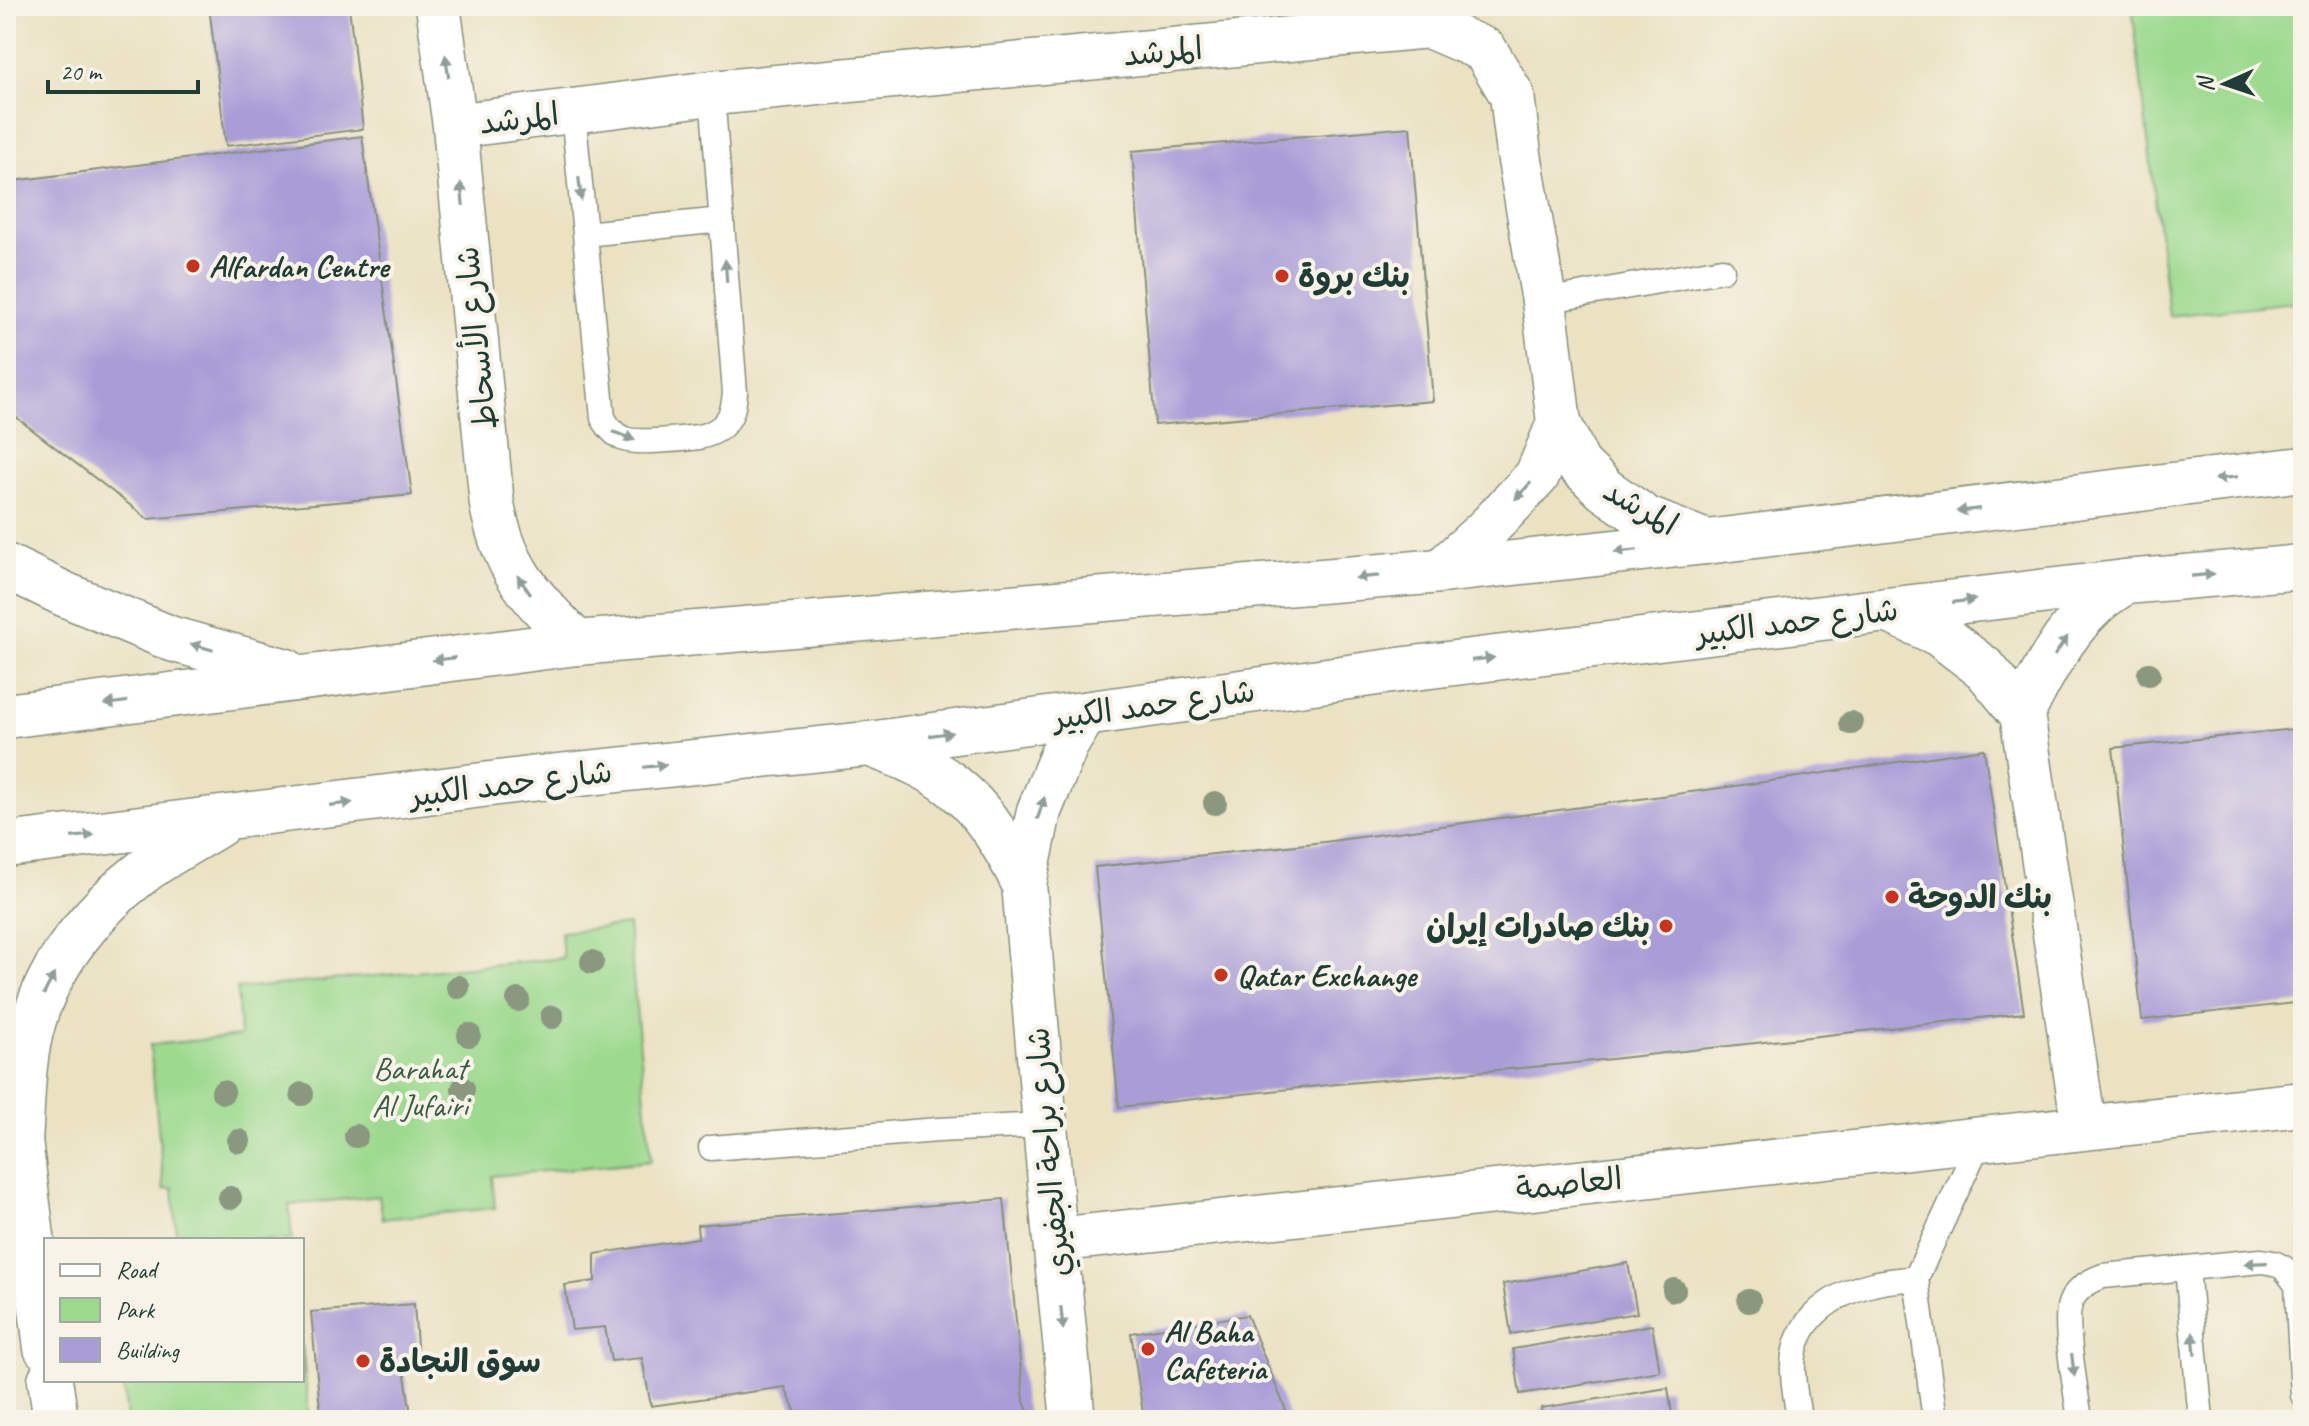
<svg xmlns="http://www.w3.org/2000/svg" width="2309" height="1426" font-family="Caveat,'Playpen Sans Arabic',sans-serif">
<style>
.green{fill:#9dda8f;stroke:#5e8c62;stroke-width:2}
.building{fill:#a99dd7}
.lines{fill:none;stroke-linecap:round;stroke-linejoin:round}
.service-casing{stroke:#85907b;stroke-width:27}
.minor-casing{stroke:#85907b;stroke-width:47}
.tertiary-casing{stroke:#85907b;stroke-width:47}
.primary-casing{stroke:#85907b;stroke-width:47}
.service{stroke:#fff;stroke-width:24}
.minor{stroke:#fff;stroke-width:44}
.tertiary{stroke:#fff;stroke-width:44}
.primary{stroke:#fff;stroke-width:44}
.tree{fill:#89987e}
.oneway{fill:#8f9e9a}
.poi-dot{fill:#c8321e;stroke:#f7f3e8;stroke-width:3}
.labels{text-anchor:middle;stroke-width:8;stroke-linejoin:round;paint-order:stroke}
.street-label{font-size:32px;fill:#1f3d34;stroke:#f7f3e8}
.poi-label{font-size:32px;font-weight:bold;fill:#1f3d34;stroke:#f7f3e8;text-anchor:start}
.park-label{font-size:32px;fill:#385c46;stroke:#f7f3e8}
</style>
<rect width="100%" height="100%" fill="#f7f3e8"/>
<filter id="ink" filterUnits="userSpaceOnUse"><feTurbulence type="fractalNoise" baseFrequency=".0125" numOctaves="2"/><feDisplacementMap in="SourceGraphic" scale="16" xChannelSelector="R" yChannelSelector="G"/><feConvolveMatrix kernelMatrix="1 2 1 2 8 2 1 2 1" color-interpolation-filters="sRGB"/></filter>
<filter id="wash" filterUnits="userSpaceOnUse"><feTurbulence type="fractalNoise" baseFrequency=".006" numOctaves="4" result="noise"/><feDisplacementMap in="SourceGraphic" scale="32" xChannelSelector="R" yChannelSelector="G"/><feGaussianBlur stdDeviation="1.8" result="paint"/><feColorMatrix in="noise" values="0 0 0 0 0 0 0 0 0 0 0 0 0 0 0 0 0 1.4 0 .05"/><feComposite in="paint" operator="in"/></filter>
<g filter="url(#wash)">
<rect width="100%" height="100%" fill="#ebe2c2"/>
<path class="green" d="M 2132,6 L 2303,6 L 2303,301 L 2169,316 Z
M 628,925 L 651,1161 L 492,1176 L 495,1208 L 383,1219 L 379,1196 L 289,1205 L 292,1240 L 177,1240 L 173,1188 L 164,1189 L 150,1045 L 240,1036 L 237,989 L 563,958 L 561,932 Z
M 302,1344 L 309,1420 L 127,1420 L 123,1380 L 302,1380 Z"/>
<g id="blocks">
<path class="building" d="M 209,6 L 349,6 L 363,129 L 226,146 Z
M 1410,127 L 1433,401 L 1155,425 L 1132,151 Z
M 362,136 L 412,495 L 148,519 L 12,414 L 6,349 L 6,182 Z
M 2303,728 L 2303,1002 L 2142,1020 L 2113,748 Z
M 1984,749 L 2024,1013 L 1566,1064 L 1347,1083 L 1119,1107 L 1095,867 L 1324,842 L 1764,782 Z
M 1004,1199 L 1024,1402 L 1032,1420 L 799,1420 L 785,1387 L 651,1406 L 642,1358 L 611,1361 L 605,1327 L 572,1330 L 565,1285 L 595,1281 L 595,1254 L 698,1238 L 697,1225 Z
M 1628,1263 L 1637,1313 L 1511,1334 L 1503,1284 Z
M 414,1304 L 418,1359 L 403,1363 L 412,1420 L 321,1420 L 311,1312 Z
M 1247,1315 L 1288,1415 L 1257,1420 L 1144,1420 L 1131,1333 Z
M 1652,1325 L 1660,1371 L 1520,1394 L 1513,1349 Z
M 1668,1388 L 1673,1420 L 1543,1420 L 1541,1408 Z"/>
</g>
</g>
<g filter="url(#ink)">
<use href="#blocks" fill-opacity="0" stroke="#85907b" stroke-width="2"/>
<g class="lines">
<defs>
<path id="service" d="M 573,112 L 603,418 C 608,427 614,435 624,439 C 637,444 684,439 699,437 C 708,435 720,430 726,422 C 733,414 734,403 735,393 L 712,93
M 585,234 L 722,220
M 1544,301 L 1722,270
M 711,1148 L 938,1130 L 1045,1125
M 2187,1268 L 2201,1420
M 1799,1420 C 1797,1402 1792,1382 1793,1365 C 1795,1319 1832,1294 1873,1284 C 1887,1280 1902,1280 1916,1278
M 1935,1420 L 1916,1278 L 1981,1138
M 2080,1420 C 2077,1396 2063,1324 2070,1304 C 2075,1289 2089,1281 2103,1276 L 2261,1261 L 2274,1263 L 2284,1268 L 2297,1285 L 2303,1395"/>
<path id="minor" d="M 438,6 L 455,126 L 492,505 C 505,572 531,596 577,643
M 455,126 L 712,93 L 1429,26 L 1485,50 L 1512,95 L 1519,154 L 1544,301 L 1559,423 L 1578,464 L 1605,490 L 1647,519 L 1706,542
M 1441,571 L 1488,528 L 1537,476 L 1559,423
M 1887,610 L 1939,634 L 1985,669 L 2022,714 L 2084,1127
M 2022,714 C 2041,676 2063,633 2095,604 C 2104,595 2115,589 2125,582
M 869,744 C 898,755 928,766 952,785 C 985,811 1006,847 1024,884
M 1055,1240 L 2303,1104
M 1073,1420 L 1055,1240 L 1024,884 L 1039,811 L 1066,745 L 1085,714"/>
<path id="tertiary" d="M 6,1029 L 46,1348
M 50,1380 L 56,1420"/>
<path id="primary" d="M 6,566 L 66,595 L 172,639 L 286,671
M 6,716 L 577,643 L 1441,571 L 1706,542 L 2303,469
M 6,845 L 530,779 L 869,744 L 1406,669 L 1887,610 L 2125,582 L 2303,567
M 20,1142 C 23,1102 22,1059 34,1020 C 50,964 94,909 140,874 C 164,855 192,841 218,825"/>
</defs>
<use href="#service" class="service-casing"/>
<use href="#minor" class="minor-casing"/>
<use href="#tertiary" class="tertiary-casing"/>
<use href="#primary" class="primary-casing"/>
<use href="#service" class="service"/>
<use href="#minor" class="minor"/>
<use href="#tertiary" class="tertiary"/>
<use href="#primary" class="primary"/>
</g>
<g class="tree">
<circle cx="2149" cy="674" r="12"/>
<circle cx="1851" cy="723" r="12"/>
<circle cx="1215" cy="803" r="12"/>
<circle cx="592" cy="962" r="12"/>
<circle cx="458" cy="987" r="12"/>
<circle cx="518" cy="1000" r="12"/>
<circle cx="552" cy="1017" r="12"/>
<circle cx="469" cy="1035" r="12"/>
<circle cx="463" cy="1089" r="12"/>
<circle cx="223" cy="1092" r="12"/>
<circle cx="302" cy="1094" r="12"/>
<circle cx="356" cy="1136" r="12"/>
<circle cx="239" cy="1141" r="12"/>
<circle cx="230" cy="1198" r="12"/>
<circle cx="1674" cy="1290" r="12"/>
<circle cx="1749" cy="1301" r="12"/>
</g>
<defs><path id="oneway-solid" d="M-6-.8H1V-3.2L6.5 0L1 3.2V.8H-6Z" transform="scale(2)"/></defs>
<g class="oneway">
<use href="#oneway-solid" transform="translate(447 66) rotate(-98)"/>
<use href="#oneway-solid" transform="translate(580 189) rotate(84)"/>
<use href="#oneway-solid" transform="translate(462 194) rotate(-96)"/>
<use href="#oneway-solid" transform="translate(726 271) rotate(-94)"/>
<use href="#oneway-solid" transform="translate(624 436) rotate(22)"/>
<use href="#oneway-solid" transform="translate(2226 478) rotate(173)"/>
<use href="#oneway-solid" transform="translate(1523 491) rotate(133)"/>
<use href="#oneway-solid" transform="translate(1968 510) rotate(173)"/>
<use href="#oneway-solid" transform="translate(1626 551) rotate(174)"/>
<use href="#oneway-solid" transform="translate(2203 575) rotate(-5)"/>
<use href="#oneway-solid" transform="translate(1367 577) rotate(175)"/>
<use href="#oneway-solid" transform="translate(524 585) rotate(-125)"/>
<use href="#oneway-solid" transform="translate(1964 601) rotate(-7)"/>
<use href="#oneway-solid" transform="translate(2061 646) rotate(-55)"/>
<use href="#oneway-solid" transform="translate(202 647) rotate(-164)"/>
<use href="#oneway-solid" transform="translate(444 659) rotate(173)"/>
<use href="#oneway-solid" transform="translate(1483 659) rotate(-7)"/>
<use href="#oneway-solid" transform="translate(116 703) rotate(172)"/>
<use href="#oneway-solid" transform="translate(941 734) rotate(-8)"/>
<use href="#oneway-solid" transform="translate(655 766) rotate(-6)"/>
<use href="#oneway-solid" transform="translate(341 804) rotate(-7)"/>
<use href="#oneway-solid" transform="translate(1041 808) rotate(-72)"/>
<use href="#oneway-solid" transform="translate(83 836) rotate(-7)"/>
<use href="#oneway-solid" transform="translate(49 984) rotate(-63)"/>
<use href="#oneway-solid" transform="translate(2256 1263) rotate(178)"/>
<use href="#oneway-solid" transform="translate(1062 1318) rotate(84)"/>
<use href="#oneway-solid" transform="translate(2194 1344) rotate(-95)"/>
<use href="#oneway-solid" transform="translate(2073 1365) rotate(83)"/>
</g>
</g>
<g class="poi-dot">
<circle cx="193" cy="266" r="8"/>
<circle cx="1282" cy="276" r="8"/>
<circle cx="1892" cy="897" r="8"/>
<circle cx="1666" cy="926" r="8"/>
<circle cx="1221" cy="975" r="8"/>
<circle cx="1148" cy="1349" r="8"/>
<circle cx="363" cy="1361" r="8"/>
</g>
<g class="labels">
<g class="street-label">
<text transform="translate(1163 51) rotate(-5)" y="11">المرشد</text>
<text transform="translate(519 118) rotate(-7)" y="11">المرشد</text>
<text transform="translate(476 338) rotate(-96)" y="11">شارع الأسحاط</text>
<text transform="translate(1641 507) rotate(30)" y="11">المرشد</text>
<text transform="translate(1797 621) rotate(-7)" y="11">شارع حمد الكبير</text>
<text transform="translate(1154 704) rotate(-8)" y="11">شارع حمد الكبير</text>
<text transform="translate(511 783) rotate(-7)" y="11">شارع حمد الكبير</text>
<text transform="translate(1048 1152) rotate(-95)" y="11">شارع براحة الجفيري</text>
<text transform="translate(1569 1183) rotate(-6)" y="11">العاصمة</text>
</g>
<g class="poi-label">
<text x="209" y="277">Alfardan Centre</text>
<text x="1298" y="287">بنك بروة</text>
<text x="1908" y="908">بنك الدوحة</text>
<text x="1650" y="937" text-anchor="end">بنك صادرات إيران</text>
<text x="1237" y="986">Qatar Exchange</text>
<text x="1164" y="1342">Al Baha<tspan x="1164" dy="37">Cafeteria</tspan></text>
<text x="379" y="1372">سوق النجادة</text>
</g>
<g class="park-label">
<text x="420" y="1079">Barahat<tspan x="420" dy="37">Al Jufairi</tspan></text>
</g>
</g>
<rect width="2309" height="1426" fill="none" stroke="#f7f3e8" stroke-width="32"/>
<rect x="44" y="1238" width="260" height="144" fill="#f7f3e8" stroke="#a1aaa0" stroke-width="2"/>
<rect x="60" y="1264" width="40" height="12" fill="#ffffff" stroke="#a1aaa0" stroke-width="2"/>
<text x="116" y="1278" font-size="24" fill="#1f3d34">Road</text>
<rect x="60" y="1298" width="40" height="24" fill="#9dda8f" stroke="#a1aaa0" stroke-width="2"/>
<text x="116" y="1318" font-size="24" fill="#1f3d34">Park</text>
<rect x="60" y="1338" width="40" height="24" fill="#a99dd7" stroke="#a1aaa0" stroke-width="2"/>
<text x="116" y="1358" font-size="24" fill="#1f3d34">Building</text>
<g transform="translate(2225 84) rotate(267)" stroke="#f7f3e8" stroke-width="6" paint-order="stroke">
<path d="M0-6L14 30L0 20L-14 30Z" fill="#1f3d34"/>
<text y="-12" font-size="22" font-weight="bold" text-anchor="middle" fill="#1f3d34">N</text>
</g>
<path d="M48 80v12h150v-12" fill="none" stroke="#1f3d34" stroke-width="4"/>
<text x="60" y="80" font-size="24" fill="#1f3d34" stroke="#f7f3e8" stroke-width="6" paint-order="stroke">20 m</text>
</svg>
